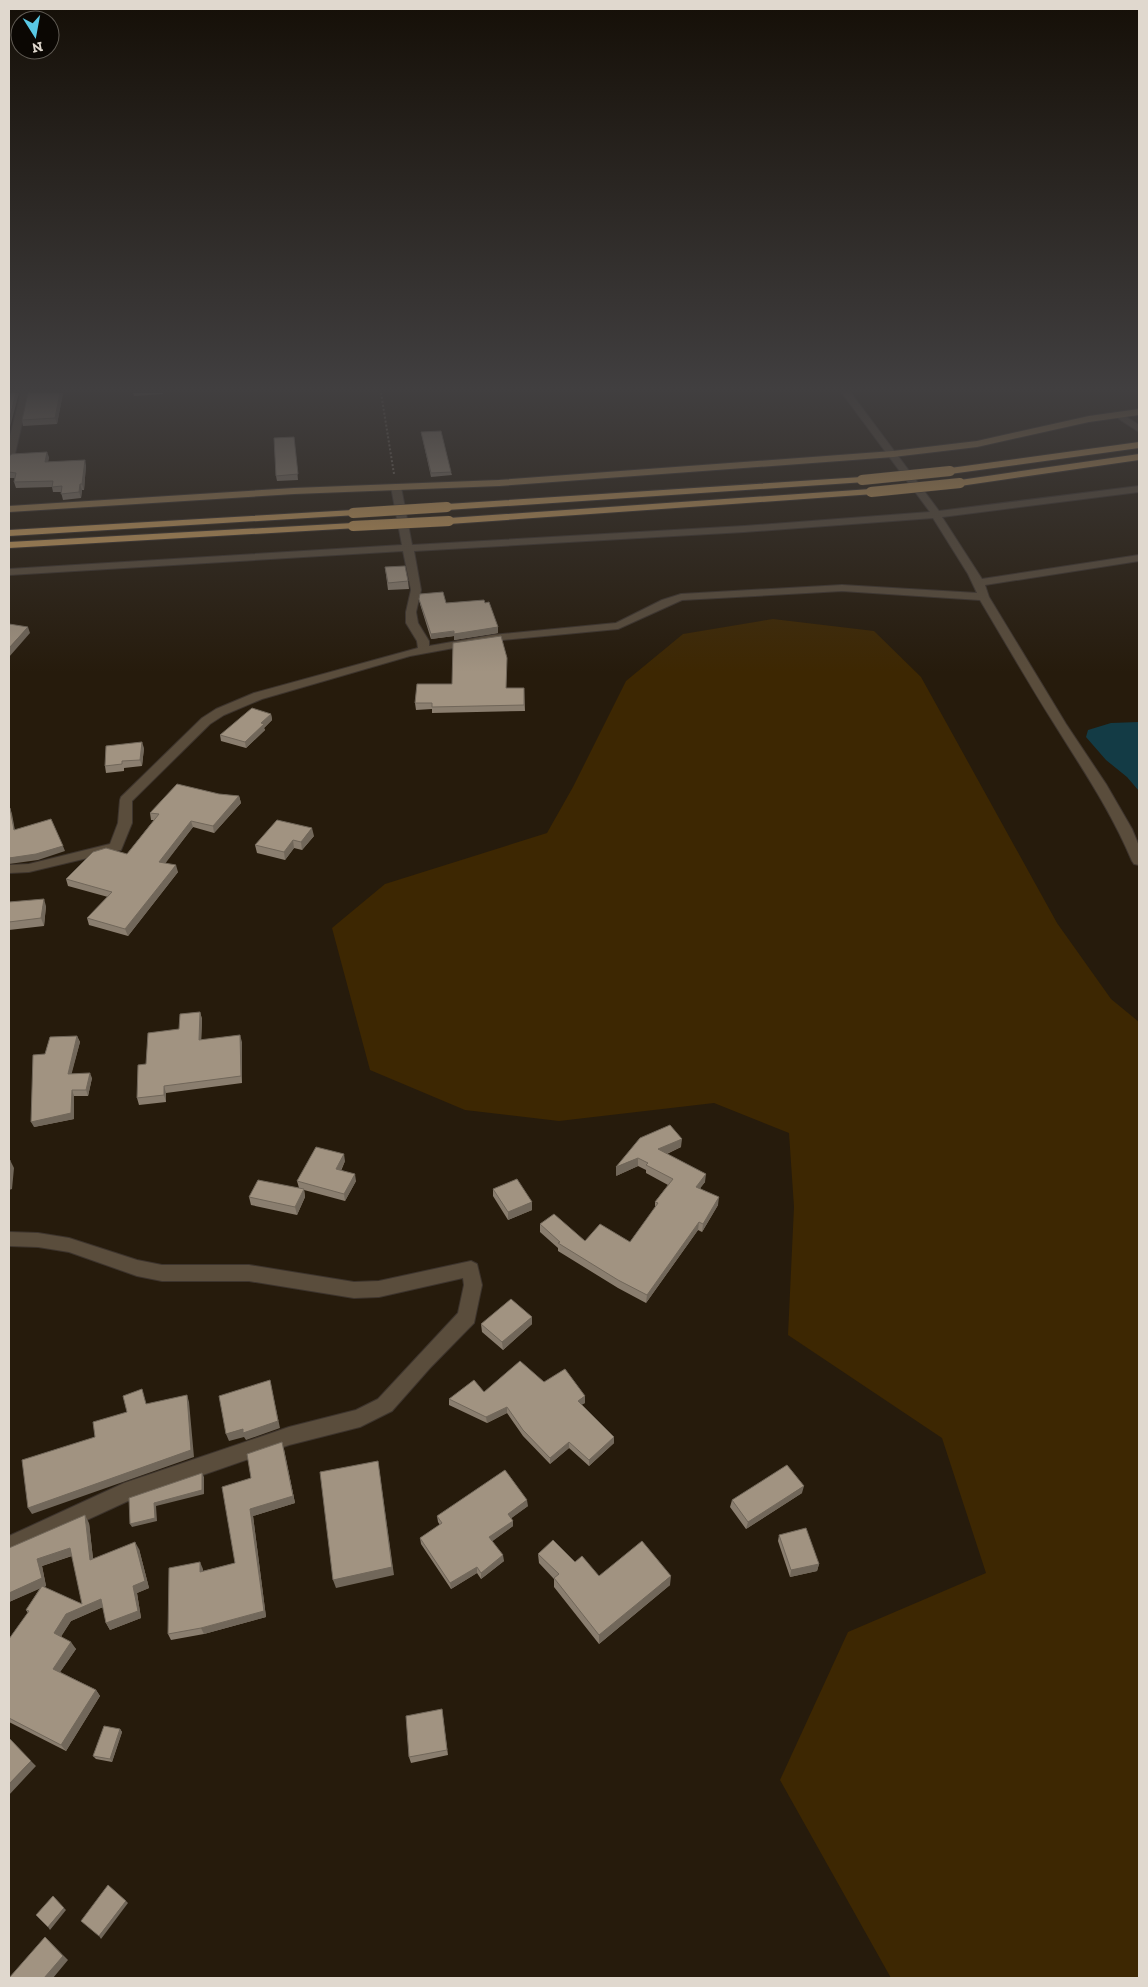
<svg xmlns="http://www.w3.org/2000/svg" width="1148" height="1987" font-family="'Zilla Slab',serif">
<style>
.green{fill:#3d2702}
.water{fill:#133b45}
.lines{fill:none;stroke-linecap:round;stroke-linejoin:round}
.minor-casing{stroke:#3d342d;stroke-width:2}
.major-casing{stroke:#3d342d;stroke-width:2}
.highway-casing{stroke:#3d342d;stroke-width:2}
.path{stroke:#7e7467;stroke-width:2;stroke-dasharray:2 2;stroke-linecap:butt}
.minor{fill:#5a4d3c;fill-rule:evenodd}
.major{fill:#a28151;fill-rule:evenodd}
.highway{fill:#d2a35f;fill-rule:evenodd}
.highway-bridge-casing{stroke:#3d342d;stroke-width:11;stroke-linecap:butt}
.highway-bridge{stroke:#d2a35f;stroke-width:10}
.wall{fill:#8a7e6f;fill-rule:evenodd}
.shaded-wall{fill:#71675a}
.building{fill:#a19381;stroke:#71675a}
</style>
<rect width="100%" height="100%" fill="#261b0c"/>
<path class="green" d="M 773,619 L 874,631 L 921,677 L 1057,923 L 1111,999 L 1139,1022 L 1139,1978 L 891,1978 L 780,1780 L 848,1632 L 986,1573 L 942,1438 L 788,1335 L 794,1207 L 789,1133 L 714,1103 L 559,1121 L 465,1110 L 370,1070 L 332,928 L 385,884 L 547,833 L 573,787 L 626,681 L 683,634 Z"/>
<path class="water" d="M 1139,722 L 1139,791 L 1127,777 L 1106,760 L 1086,737 L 1088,730 L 1111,723 Z"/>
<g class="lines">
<defs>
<path id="minor" d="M 21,393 L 29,393 L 14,458 L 9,461 L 9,440 Z
M 842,393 L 851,393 L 939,511 L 1139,486 L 1139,492 L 942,517 L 982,579 L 1139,555 L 1139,561 L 985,585 L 989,597 L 1066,724 L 1106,784 L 1132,829 L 1139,846 L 1139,865 L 1134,864 L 1132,861 C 1111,811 1083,770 1055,725 C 1029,684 1005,642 980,600 L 842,591 L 682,600 L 618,629 L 492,641 L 410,656 L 262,699 L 224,715 L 210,724 L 132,801 L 132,823 L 121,850 L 29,872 L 9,873 L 9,865 L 29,864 L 110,844 L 118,823 L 120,800 L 121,797 L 202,718 L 216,709 L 254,693 L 418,648 L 417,641 L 406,623 L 406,612 L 411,590 L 403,551 L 9,575 L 9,569 L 402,545 L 391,487 L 396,484 L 401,487 L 412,545 L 744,526 L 930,512 ZM 933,518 L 968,574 L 977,593 L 842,585 L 681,594 L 662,600 L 616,623 L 492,635 L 429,646 L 429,641 L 418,623 L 416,612 L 421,590 L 414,551 L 744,532 Z
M 1119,412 L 1139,425 L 1139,432 L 1116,417 L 1115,415 Z
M 9,1232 L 38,1233 L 69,1238 L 137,1260 L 162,1265 L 249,1265 L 354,1282 L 379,1281 L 471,1261 L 477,1264 L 482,1285 L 474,1323 L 430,1368 L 392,1411 L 360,1427 L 289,1445 L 128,1501 L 9,1556 L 9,1536 L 124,1483 L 289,1427 L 356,1410 L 378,1399 L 458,1313 L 464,1285 L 463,1278 L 379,1297 L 354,1298 L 249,1281 L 162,1281 L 137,1276 L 69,1252 L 38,1247 L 9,1246 Z"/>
<path id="major" d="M 1139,409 L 1139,415 L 1089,422 L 977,447 L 893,457 L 499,486 L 294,494 L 9,512 L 9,506 L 294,488 L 499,480 L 893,451 L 977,441 L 1089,416 Z"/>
<path id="highway" d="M 1139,442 L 1139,448 L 950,474 L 945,471 L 950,468 Z
M 1139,454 L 1139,460 L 960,486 L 955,483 L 960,480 Z
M 862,477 L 867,480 L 865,482 L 447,510 L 442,507 L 447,504 Z
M 871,489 L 874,490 L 874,494 L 449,524 L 444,521 L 449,518 Z
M 353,510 L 357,511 L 357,515 L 9,536 L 9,530 Z
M 353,523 L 358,526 L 357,528 L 9,548 L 9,542 Z"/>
</defs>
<use href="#minor" class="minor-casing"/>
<use href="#major" class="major-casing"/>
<use href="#highway" class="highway-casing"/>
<path class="path" d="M 381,393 L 394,474"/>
<use href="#minor" class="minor"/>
<use href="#major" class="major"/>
<use href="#highway" class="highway"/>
<defs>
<path id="highway-bridge" d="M 862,480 L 950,471
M 871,492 L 960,483
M 353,513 L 447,507
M 353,526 L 449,521"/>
</defs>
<use href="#highway-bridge" class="highway-bridge-casing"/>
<use href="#highway-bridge" class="highway-bridge"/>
</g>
<path class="wall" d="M 63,393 L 57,424 L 23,426 L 22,420 Z
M 133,393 L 163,393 L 163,394 L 134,396 Z
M 421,432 L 451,472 L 452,475 L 431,477 Z
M 294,437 L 298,480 L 277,481 L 276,476 Z
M 9,456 L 49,457 L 48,462 L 86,465 L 84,490 L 82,490 L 81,498 L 63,500 L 61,492 L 53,492 L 52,487 L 16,488 L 14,482 L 15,478 L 9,478 Z
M 385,567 L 408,581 L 409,589 L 388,590 Z
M 419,599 L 446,603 L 498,633 L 454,640 L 454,636 L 431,639 L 420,604 Z
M 507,688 L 524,688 L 525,711 L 432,713 L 432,709 L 416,710 L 415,703 Z
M 271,714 L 272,720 L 264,728 L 265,730 L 246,748 L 221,741 L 220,735 Z
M 144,748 L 142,766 L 124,768 L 124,771 L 106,773 L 105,766 Z
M 219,794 L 239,796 L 241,803 L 214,833 L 193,827 L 165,863 L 178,872 L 128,936 L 89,925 L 87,918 L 108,897 L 68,886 L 66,879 L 127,854 L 154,820 L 151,820 L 150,813 Z
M 314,836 L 302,850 L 294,848 L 285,860 L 257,853 L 255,845 Z
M 46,906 L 44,926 L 9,930 L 9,922 Z
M 200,1012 L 202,1019 L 201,1040 L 242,1042 L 242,1083 L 166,1093 L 166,1102 L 139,1105 L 137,1098 L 146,1064 L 179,1029 Z
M 77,1036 L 80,1042 L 71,1074 L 92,1078 L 88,1096 L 74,1096 L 74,1119 L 34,1127 L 45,1054 Z
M 670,1125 L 681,1147 L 667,1154 L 705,1182 L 700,1188 L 718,1205 L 702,1232 L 698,1230 L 646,1303 L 618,1288 L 558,1251 L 558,1248 L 540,1232 L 540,1224 L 585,1241 L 630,1242 L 655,1208 L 655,1202 L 668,1185 L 646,1173 L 646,1170 L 638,1166 L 616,1176 Z
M 345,1161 L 341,1171 L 356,1181 L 345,1201 L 304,1190 L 305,1197 L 297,1215 L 251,1205 L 249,1197 L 299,1188 L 297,1181 Z
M 493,1189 L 532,1210 L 508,1220 L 493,1196 Z
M 481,1324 L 532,1324 L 503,1350 L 482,1332 Z
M 544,1382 L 585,1403 L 581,1404 L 614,1437 L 614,1443 L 589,1466 L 569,1448 L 550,1464 L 523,1436 L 507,1413 L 487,1423 L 449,1405 L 449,1399 Z
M 284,1449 L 295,1503 L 253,1516 L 266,1617 L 204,1634 L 171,1640 L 168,1634 L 203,1569 L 203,1571 L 235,1563 L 251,1478 Z
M 802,1493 L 746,1529 L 730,1507 L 732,1500 Z
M 528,1506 L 511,1518 L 513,1521 L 513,1526 L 492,1541 L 504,1561 L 481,1579 L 477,1573 L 451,1589 L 421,1544 L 420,1538 L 440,1525 L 438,1522 L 437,1516 Z
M 89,1523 L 93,1559 L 139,1549 L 149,1588 L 137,1593 L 141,1618 L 110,1630 L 106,1623 L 103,1607 L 71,1621 L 61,1636 L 76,1649 L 60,1672 L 96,1690 L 100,1696 L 66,1751 L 9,1722 L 9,1639 L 28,1613 L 26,1610 L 40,1588 L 9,1602 L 9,1548 ZM 72,1556 L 82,1604 L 44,1587 L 46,1586 L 42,1566 Z
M 779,1535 L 819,1564 L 817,1571 L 790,1577 L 778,1541 Z
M 538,1554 L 575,1562 L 599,1576 L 670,1585 L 599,1644 L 554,1587 L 554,1579 L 539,1563 Z
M 442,1709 L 448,1755 L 411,1763 L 409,1757 Z
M 120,1729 L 122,1732 L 112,1762 L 96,1759 L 93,1756 Z"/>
<path class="shaded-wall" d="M 16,393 L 19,393 L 10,427 L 9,421 Z
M 60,393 L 63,393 L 57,424 L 55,418 Z
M 47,452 L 49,457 L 47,467 L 45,462 Z
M 85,460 L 86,465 L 84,490 L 82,484 Z
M 80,484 L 82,490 L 81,498 L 79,492 Z
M 28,627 L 30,633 L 9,657 L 9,648 Z
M 498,627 L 498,633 L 454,640 L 454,636 L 431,639 L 431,634 Z
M 271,714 L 272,720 L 264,728 L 265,730 L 246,748 L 245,742 L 261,723 Z
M 142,742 L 144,748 L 142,766 L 140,760 Z
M 239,796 L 241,803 L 214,833 L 213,826 Z
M 10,808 L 12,814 L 16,836 L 14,830 Z
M 191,821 L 193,827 L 161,869 L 159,862 Z
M 312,828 L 314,836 L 302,850 L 301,842 Z
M 293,840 L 294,848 L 285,860 L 284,852 Z
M 63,846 L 65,851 L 38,860 L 9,864 L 9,858 Z
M 176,865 L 178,872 L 128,936 L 125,929 Z
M 44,899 L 46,906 L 44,926 L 41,918 Z
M 200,1012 L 202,1019 L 201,1047 L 199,1040 Z
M 240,1035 L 242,1042 L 242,1083 L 241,1076 Z
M 77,1036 L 80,1042 L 70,1080 L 68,1074 Z
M 90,1073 L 92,1078 L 88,1096 L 86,1090 Z
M 164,1086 L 166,1093 L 166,1102 L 164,1095 Z
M 72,1090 L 74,1096 L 74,1119 L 34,1127 L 31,1122 Z
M 682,1139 L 681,1147 L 657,1158 L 658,1149 Z
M 344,1154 L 345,1161 L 338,1176 L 336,1169 Z
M 638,1158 L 638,1166 L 616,1176 L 616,1167 Z
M 10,1160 L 14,1168 L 12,1189 L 9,1190 Z
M 355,1174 L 356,1181 L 345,1201 L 344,1194 Z
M 706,1174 L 705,1182 L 695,1195 L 696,1187 Z
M 304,1189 L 305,1197 L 297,1215 L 295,1207 Z
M 719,1197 L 718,1205 L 702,1232 L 703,1224 Z
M 532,1202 L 532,1210 L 508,1220 L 508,1212 Z
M 699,1222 L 698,1230 L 646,1303 L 647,1295 Z
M 532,1317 L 532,1324 L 503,1350 L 502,1342 Z
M 270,1380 L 280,1428 L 246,1440 L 244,1437 L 229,1441 L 226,1434 L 243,1429 Z
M 187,1395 L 189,1402 L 194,1457 L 32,1514 L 28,1508 Z
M 585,1396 L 585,1403 L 578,1407 L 578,1401 Z
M 507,1407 L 507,1413 L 487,1423 L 486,1417 Z
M 614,1437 L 614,1443 L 589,1466 L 589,1460 Z
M 282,1442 L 295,1503 L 253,1516 L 266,1617 L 204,1634 L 201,1628 L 264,1611 L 250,1509 Z
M 569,1442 L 569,1448 L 550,1464 L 550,1458 Z
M 378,1461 L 394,1575 L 336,1588 L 333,1580 Z
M 202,1473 L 204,1477 L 204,1494 L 156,1506 L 157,1521 L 132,1527 L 130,1524 L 154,1503 Z
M 804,1486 L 802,1493 L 746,1529 L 748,1522 Z
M 527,1500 L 528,1506 L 509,1520 L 508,1514 Z
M 85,1515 L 89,1523 L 94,1567 L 90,1560 Z
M 513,1521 L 513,1526 L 490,1543 L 489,1537 Z
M 135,1542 L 139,1549 L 149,1588 L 137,1593 L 141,1618 L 110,1630 L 106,1623 L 133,1586 Z
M 70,1548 L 74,1555 L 42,1566 L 46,1586 L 9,1602 L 9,1593 L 37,1559 Z
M 503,1555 L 504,1561 L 481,1579 L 481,1573 Z
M 200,1562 L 203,1569 L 203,1578 L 200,1572 Z
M 819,1564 L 817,1571 L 790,1577 L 791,1570 Z
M 477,1567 L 477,1573 L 451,1589 L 450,1583 Z
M 671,1576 L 670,1585 L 599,1644 L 599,1635 Z
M 101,1599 L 105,1606 L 71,1621 L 59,1640 L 54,1633 L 66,1614 Z
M 71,1642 L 76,1649 L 58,1675 L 53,1669 Z
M 96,1690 L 100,1696 L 66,1751 L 61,1745 Z
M 120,1729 L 122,1732 L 112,1762 L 110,1759 Z
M 31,1761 L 36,1766 L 9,1795 L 9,1784 Z
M 126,1901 L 128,1903 L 101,1939 L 99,1936 Z
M 64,1908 L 66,1910 L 50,1930 L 48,1927 Z
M 45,1937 L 68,1960 L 53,1978 L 44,1978 Z"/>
<path class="building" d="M 9,393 L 16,393 L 9,421 Z
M 28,393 L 60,393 L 55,418 L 22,420 Z
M 441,431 L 451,472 L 431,473 L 421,432 Z
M 294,437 L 298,474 L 276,476 L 274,438 Z
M 47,452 L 45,462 L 85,460 L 82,484 L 80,484 L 79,492 L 61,494 L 62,486 L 52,487 L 53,481 L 14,482 L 16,473 L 9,472 L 9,456 L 12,454 Z
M 405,566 L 408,581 L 388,583 L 385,567 Z
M 443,592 L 446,603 L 484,600 L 485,603 L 489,602 L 498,627 L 454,634 L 454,631 L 431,634 L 419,599 L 420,594 Z
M 9,624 L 28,627 L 9,648 Z
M 501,636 L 507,658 L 506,688 L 524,688 L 524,705 L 432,707 L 432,703 L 415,703 L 417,684 L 452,684 L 453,643 Z
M 252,708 L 271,714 L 261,723 L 264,724 L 245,742 L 220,735 Z
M 142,742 L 140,760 L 122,761 L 122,764 L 105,766 L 106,746 Z
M 177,784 L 219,794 L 239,796 L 213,826 L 191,821 L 159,862 L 176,865 L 125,929 L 87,918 L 112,892 L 66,879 L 93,852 L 106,848 L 127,854 L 159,814 L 150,813 Z
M 10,808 L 14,830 L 51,819 L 63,846 L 36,854 L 9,858 L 9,809 Z
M 277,820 L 312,828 L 301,842 L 293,840 L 284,852 L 255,845 Z
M 44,899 L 41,918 L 9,922 L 9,902 Z
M 200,1012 L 199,1040 L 240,1035 L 241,1076 L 164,1086 L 164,1095 L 137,1098 L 138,1065 L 146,1064 L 148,1033 L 179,1029 L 180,1014 Z
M 77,1036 L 68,1074 L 90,1073 L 86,1090 L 72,1090 L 71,1113 L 31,1122 L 33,1055 L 45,1054 L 50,1037 Z
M 670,1125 L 682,1139 L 658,1149 L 706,1174 L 696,1187 L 719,1197 L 703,1224 L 699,1222 L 647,1295 L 618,1280 L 558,1243 L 560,1242 L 540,1224 L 554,1214 L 585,1241 L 600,1224 L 630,1242 L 658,1203 L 655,1202 L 673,1179 L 646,1165 L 648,1163 L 638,1158 L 616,1167 L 640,1138 Z
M 316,1147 L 344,1154 L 336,1169 L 355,1174 L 344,1194 L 297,1181 Z
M 9,1160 L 10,1160 L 9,1179 Z
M 517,1179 L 532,1202 L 508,1212 L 493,1189 Z
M 258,1180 L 304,1189 L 295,1207 L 249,1197 Z
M 511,1299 L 532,1317 L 502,1342 L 481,1324 Z
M 520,1361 L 544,1382 L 565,1369 L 585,1396 L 578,1401 L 614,1437 L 589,1460 L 569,1442 L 550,1458 L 523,1430 L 507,1407 L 486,1417 L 449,1399 L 474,1380 L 484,1392 Z
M 270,1380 L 278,1421 L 243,1433 L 243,1429 L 226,1434 L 219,1396 Z
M 142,1389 L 146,1404 L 187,1395 L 191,1450 L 28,1508 L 22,1460 L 95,1437 L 93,1422 L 127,1412 L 123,1396 Z
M 282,1442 L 293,1496 L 250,1509 L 264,1611 L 201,1628 L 168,1634 L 169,1568 L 200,1562 L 200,1572 L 235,1563 L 222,1487 L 251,1478 L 247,1454 Z
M 378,1461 L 392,1567 L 333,1580 L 320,1472 Z
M 787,1465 L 804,1486 L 748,1522 L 732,1500 Z
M 505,1470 L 527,1500 L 508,1514 L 513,1521 L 489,1537 L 503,1555 L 481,1573 L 477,1567 L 450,1583 L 420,1538 L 442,1523 L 437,1516 Z
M 202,1473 L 202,1490 L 154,1503 L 155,1518 L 130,1524 L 129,1498 Z
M 85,1515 L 90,1560 L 135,1542 L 145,1581 L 133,1586 L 138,1611 L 106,1623 L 101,1599 L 66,1614 L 54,1633 L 71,1642 L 53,1669 L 96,1690 L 61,1745 L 9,1718 L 9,1639 L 29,1611 L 26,1610 L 42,1586 L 82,1604 L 70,1548 L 37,1559 L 42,1578 L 9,1593 L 9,1548 Z
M 806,1528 L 819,1564 L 791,1570 L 779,1535 Z
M 553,1540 L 575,1562 L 582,1556 L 599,1576 L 642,1541 L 671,1576 L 599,1635 L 554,1578 L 559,1574 L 538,1554 Z
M 442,1709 L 447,1750 L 409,1757 L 406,1716 Z
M 104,1726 L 120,1729 L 110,1759 L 93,1756 Z
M 9,1738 L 31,1761 L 9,1784 Z
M 108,1885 L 126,1901 L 99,1936 L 81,1921 Z
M 53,1896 L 64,1908 L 48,1927 L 36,1915 Z
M 45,1937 L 63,1956 L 44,1978 L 9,1978 Z"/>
<linearGradient id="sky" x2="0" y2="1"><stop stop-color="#150f07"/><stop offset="0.58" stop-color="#413f40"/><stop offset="1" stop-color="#413f40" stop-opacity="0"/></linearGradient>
<rect width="1148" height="672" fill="url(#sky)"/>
<rect width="1148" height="1987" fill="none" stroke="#e0d8ce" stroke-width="20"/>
<g transform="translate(35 35) rotate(169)"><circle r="24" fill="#0b0703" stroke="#605b54"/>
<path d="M0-4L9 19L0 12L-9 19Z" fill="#59c8e5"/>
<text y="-8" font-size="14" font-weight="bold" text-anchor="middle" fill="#e0d8ce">N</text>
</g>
</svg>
